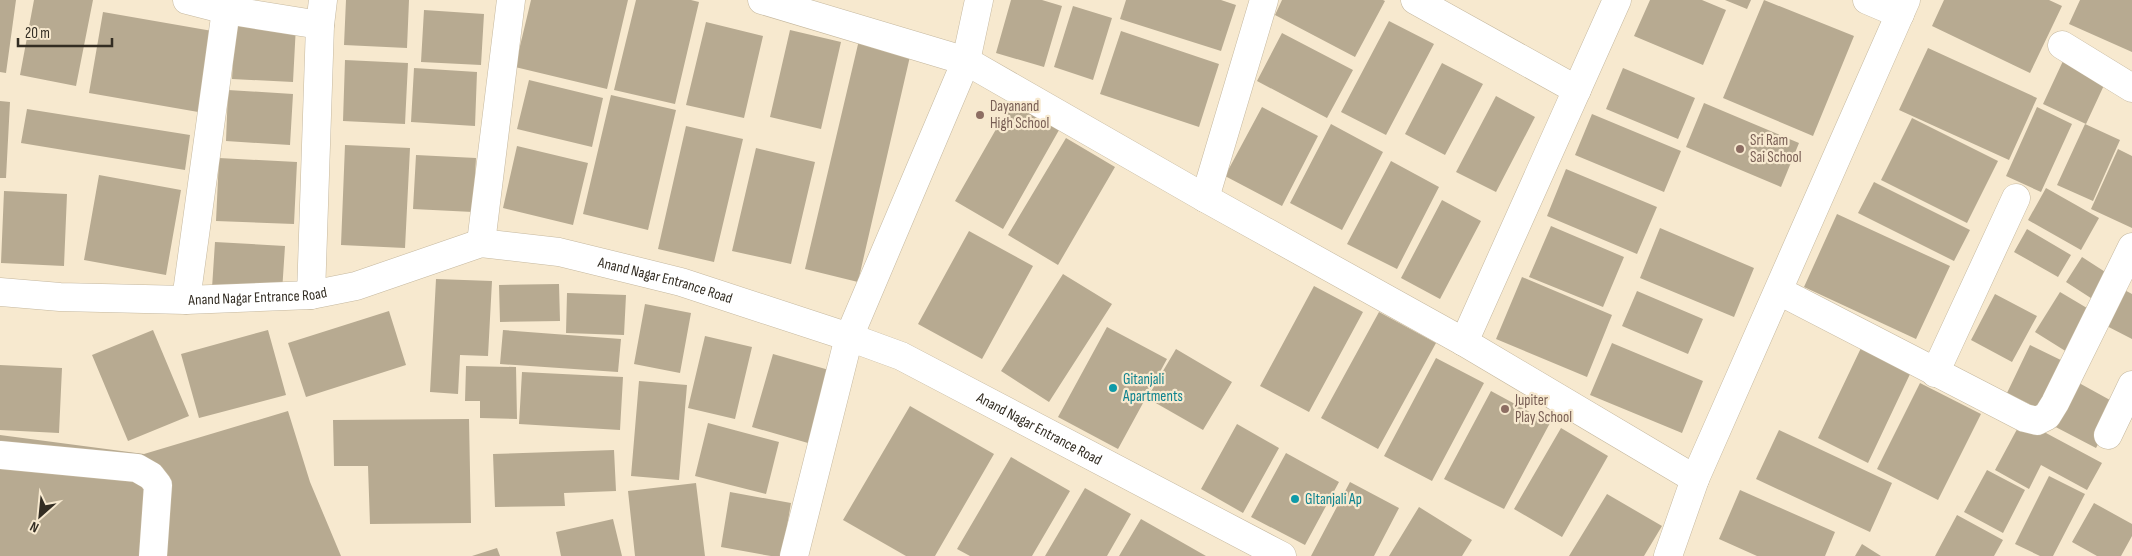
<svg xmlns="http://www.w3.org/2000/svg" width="2132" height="556" font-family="'Sofia Sans Condensed',sans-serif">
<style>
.building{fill:#b7aa91}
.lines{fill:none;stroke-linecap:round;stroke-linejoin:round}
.minor-casing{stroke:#c5b89f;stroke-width:29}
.minor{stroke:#fff;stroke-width:28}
.education-dot{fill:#8d6e63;stroke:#f7e9cf;stroke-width:2}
.culture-dot{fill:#0f9aa8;stroke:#f7e9cf;stroke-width:2}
.labels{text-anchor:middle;stroke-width:4.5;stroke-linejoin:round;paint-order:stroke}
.education-label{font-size:15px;fill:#785e54;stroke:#f7e9cf;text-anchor:start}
.street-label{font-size:15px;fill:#332d23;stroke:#f7e9cf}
.culture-label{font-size:15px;fill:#0d838f;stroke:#f7e9cf;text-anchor:start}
</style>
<rect width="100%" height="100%" fill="#f7e9cf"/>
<path class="building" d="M 0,0 L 16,0 L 6,73 L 0,72 Z
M 34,0 L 93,0 L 76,86 L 20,75 Z
M 346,0 L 409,0 L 407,48 L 344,45 Z
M 531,0 L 628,0 L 607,89 L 515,67 Z
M 636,0 L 691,0 L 699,2 L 675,104 L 614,90 Z
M 1011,0 L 1042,0 L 1062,6 L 1044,67 L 996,53 Z
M 1126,0 L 1221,0 L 1236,5 L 1221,51 L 1120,19 Z
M 1282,0 L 1383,0 L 1385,1 L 1355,57 L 1275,15 Z
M 1650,0 L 1702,0 L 1726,10 L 1703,65 L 1634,36 Z
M 1725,0 L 1751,0 L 1747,9 Z
M 1764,0 L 1854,36 L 1813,136 L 1723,98 Z
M 1944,0 L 2049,0 L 2062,6 L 2030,73 L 1932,26 Z
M 2080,0 L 2132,0 L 2132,52 L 2069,24 Z
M 1073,6 L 1112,18 L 1093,80 L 1054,67 Z
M 424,10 L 484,14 L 481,65 L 421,62 Z
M 103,12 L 218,32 L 204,113 L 89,93 Z
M 1389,21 L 1434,44 L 1386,135 L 1341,112 Z
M 235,22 L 296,25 L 293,82 L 232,79 Z
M 706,22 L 763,36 L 744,118 L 686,105 Z
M 790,30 L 841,42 L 821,129 L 770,117 Z
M 1121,31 L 1219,64 L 1199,127 L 1100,94 Z
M 1282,33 L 1353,70 L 1327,118 L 1257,81 Z
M 859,40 L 911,52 L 858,282 L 805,269 Z
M 1928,48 L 2037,98 L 2009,160 L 1899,110 Z
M 345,60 L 408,63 L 405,124 L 343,121 Z
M 2063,61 L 2106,81 L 2086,124 L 2043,104 Z
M 1442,63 L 1483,84 L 1445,155 L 1405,134 Z
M 414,68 L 477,72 L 475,126 L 411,122 Z
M 1623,68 L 1695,98 L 1678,139 L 1606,109 Z
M 529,80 L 603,98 L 592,147 L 517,129 Z
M 228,90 L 293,94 L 290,145 L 226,141 Z
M 611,95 L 676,110 L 648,230 L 583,214 Z
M 1015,96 L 1063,123 L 1003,229 L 955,201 Z
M 1496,96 L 1535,117 L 1496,192 L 1456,172 Z
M 0,101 L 10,102 L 6,178 L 0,178 Z
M 1704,103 L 1799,143 L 1781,187 L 1686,147 Z
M 1262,107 L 1318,136 L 1282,206 L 1225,176 Z
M 2037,107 L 2072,124 L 2041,192 L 2006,176 Z
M 27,109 L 190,135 L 185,170 L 21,143 Z
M 1592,114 L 1681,151 L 1664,192 L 1575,155 Z
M 1912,118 L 1998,161 L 1967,223 L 1881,180 Z
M 1331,124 L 1383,152 L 1342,230 L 1290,203 Z
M 2085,124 L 2120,140 L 2093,201 L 2057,185 Z
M 686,126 L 743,139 L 714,262 L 658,249 Z
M 1066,138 L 1115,167 L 1058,265 L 1008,235 Z
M 345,145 L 410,148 L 405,248 L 341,245 Z
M 517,146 L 588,163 L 573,225 L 503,208 Z
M 756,148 L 815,162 L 791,264 L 732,251 Z
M 2118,149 L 2132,156 L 2132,228 L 2091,209 Z
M 416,155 L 476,158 L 473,212 L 413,209 Z
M 219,158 L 297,162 L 294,224 L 216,221 Z
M 1391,161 L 1439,187 L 1397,269 L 1347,244 Z
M 1566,169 L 1657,207 L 1637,254 L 1547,216 Z
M 99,175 L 181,190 L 166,275 L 84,260 Z
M 1874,182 L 1970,230 L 1954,261 L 1858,213 Z
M 2046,188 L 2099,218 L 2081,250 L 2028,220 Z
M 4,191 L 67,194 L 64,266 L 1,263 Z
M 1442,200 L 1481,221 L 1440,299 L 1401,278 Z
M 1837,214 L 1950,266 L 1916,339 L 1804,287 Z
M 1551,226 L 1624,257 L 1603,307 L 1529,277 Z
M 1660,228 L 1754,268 L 1734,317 L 1640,278 Z
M 2027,229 L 2071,255 L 2058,277 L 2014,252 Z
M 969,231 L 1033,266 L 982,359 L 918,324 Z
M 215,242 L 285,246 L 282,292 L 212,288 Z
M 2082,257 L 2113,277 L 2097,302 L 2066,282 Z
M 1063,274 L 1112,304 L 1049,402 L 1001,371 Z
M 1522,277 L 1612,315 L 1587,377 L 1496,339 Z
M 436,279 L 492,281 L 488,356 L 460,355 L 458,394 L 430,392 Z
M 559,284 L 560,321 L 500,322 L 499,285 Z
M 2115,285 L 2132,294 L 2132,339 L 2097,321 Z
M 1314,286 L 1363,312 L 1309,412 L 1260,386 Z
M 1637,291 L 1703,319 L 1688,354 L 1622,326 Z
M 2060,292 L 2092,311 L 2067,352 L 2035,332 Z
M 567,293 L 626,295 L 624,335 L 566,333 Z
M 1995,294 L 2037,316 L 2012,362 L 1971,340 Z
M 645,304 L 691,313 L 680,373 L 634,364 Z
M 389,311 L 406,365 L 306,397 L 288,343 Z
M 1379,312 L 1436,343 L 1378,449 L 1321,418 Z
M 1107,327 L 1167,359 L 1118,449 L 1058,417 Z
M 153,330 L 189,416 L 128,441 L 92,355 Z
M 268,330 L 286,395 L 199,418 L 181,354 Z
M 503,330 L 621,339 L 618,372 L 500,364 Z
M 705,336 L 752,347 L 735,419 L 688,408 Z
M 1612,343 L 1703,381 L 1682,433 L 1590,395 Z
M 2030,345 L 2069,364 L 2045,412 L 2007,393 Z
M 1861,348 L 1911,372 L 1868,463 L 1818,438 Z
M 1176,349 L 1232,382 L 1203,430 L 1147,398 Z
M 773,354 L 829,370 L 808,443 L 752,427 Z
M 1436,358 L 1484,383 L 1432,481 L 1384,456 Z
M 0,365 L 62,368 L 59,433 L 0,430 Z
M 466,366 L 516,367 L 517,419 L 480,418 L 480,401 L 465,401 Z
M 522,372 L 623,377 L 620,430 L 519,424 Z
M 2070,378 L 2119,405 L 2096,448 L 2046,422 Z
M 639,381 L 687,385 L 679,480 L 631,476 Z
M 1920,383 L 1981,414 L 1938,500 L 1877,469 Z
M 1491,391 L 1550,423 L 1504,509 L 1444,479 Z
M 910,406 L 994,454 L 935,556 L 906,556 L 843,520 Z
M 288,411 L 310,482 L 341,556 L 0,556 L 0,435 L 144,454 Z
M 469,419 L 471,523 L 370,524 L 368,466 L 334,466 L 333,420 Z
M 2022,420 L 2102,463 L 2087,490 L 2041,465 L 2029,489 L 1995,470 Z
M 708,423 L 779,442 L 766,494 L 695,476 Z
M 1237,424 L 1279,448 L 1243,513 L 1201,489 Z
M 1561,428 L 1608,456 L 1562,537 L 1514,509 Z
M 1779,430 L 1892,483 L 1870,532 L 1756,479 Z
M 614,450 L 616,491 L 564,493 L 565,506 L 495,507 L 493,454 Z
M 1286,453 L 1339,482 L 1305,545 L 1251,517 Z
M 1011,457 L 1070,491 L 1032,556 L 970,556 L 957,549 Z
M 1987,470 L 2025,490 L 2003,533 L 1964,512 Z
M 2049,476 L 2085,494 L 2053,556 L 2040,556 L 2015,544 Z
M 1350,482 L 1399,508 L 1374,556 L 1311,556 Z
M 696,483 L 705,556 L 635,556 L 628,491 Z
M 1085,488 L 1131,514 L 1107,556 L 1045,556 Z
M 1740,490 L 1835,532 L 1825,556 L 1757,556 L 1719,539 Z
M 730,492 L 791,503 L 782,556 L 771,556 L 721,547 Z
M 1607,494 L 1662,526 L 1644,556 L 1569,556 Z
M 2094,503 L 2132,524 L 2132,536 L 2121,556 L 2097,556 L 2072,542 Z
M 1419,507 L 1472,540 L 1462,556 L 1389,556 Z
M 1957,515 L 2003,540 L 1994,556 L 1935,556 Z
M 613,519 L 622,556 L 561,556 L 556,532 Z
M 1141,519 L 1206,556 L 1119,556 Z
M 1862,544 L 1881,556 L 1855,556 Z
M 497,548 L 500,556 L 472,556 Z"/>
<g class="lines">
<defs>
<g id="minor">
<path d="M 187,0 L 226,10 L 320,25"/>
<path d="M 762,0 L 966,61 L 1205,198 L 1464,342 L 1695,479"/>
<path d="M 1415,0 L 1577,90"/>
<path d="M 1867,0 L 1900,14"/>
<path d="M 2062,45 L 2132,88"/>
<path d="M 1205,198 L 1264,0"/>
<path d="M 481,243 L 511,0"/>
<path d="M 1779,291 L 2025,418 L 2037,421 L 2047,416 L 2055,403 L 2132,247"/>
<path id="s1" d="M 0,292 L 60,297 L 186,300 L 311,295 L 356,286 L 481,243 L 559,252 L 681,282 L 849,337 L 901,356 L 1282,556"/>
<path d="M 311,295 L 320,25 L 323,0"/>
<path d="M 186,300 L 226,10"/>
<path d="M 1464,342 L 1617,0"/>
<path d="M 1935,373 L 2016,198"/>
<path d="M 2108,435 L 2132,385"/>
<path d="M 0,455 L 137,468 L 151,476 L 158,485 L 153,556"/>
<path d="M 794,556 L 849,337 L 966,61 L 979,0"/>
<path d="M 1668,556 L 1695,479 L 1906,0"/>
</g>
</defs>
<use href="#minor" class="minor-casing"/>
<use href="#minor" class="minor"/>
</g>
<g class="education-dot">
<circle cx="980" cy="115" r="5"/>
<circle cx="1740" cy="149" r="5"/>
<circle cx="1505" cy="409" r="5"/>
</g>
<g class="culture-dot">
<circle cx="1113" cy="388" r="5"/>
<circle cx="1295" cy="499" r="5"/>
</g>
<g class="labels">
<g class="education-label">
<text x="990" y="111">Dayanand<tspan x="990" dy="17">High School</tspan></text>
<text x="1750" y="145">Sri Ram<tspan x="1750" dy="17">Sai School</tspan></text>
<text x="1515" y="405">Jupiter<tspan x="1515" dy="17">Play School</tspan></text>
</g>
<g class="street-label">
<text dy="5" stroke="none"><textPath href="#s1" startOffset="678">Anand Nagar Entrance Road</textPath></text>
<text dy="5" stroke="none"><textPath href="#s1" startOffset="258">Anand Nagar Entrance Road</textPath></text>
<text dy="5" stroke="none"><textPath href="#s1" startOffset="1082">Anand Nagar Entrance Road</textPath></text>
</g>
<g class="culture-label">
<text x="1123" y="384">Gitanjali<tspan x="1123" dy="17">Apartments</tspan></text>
<text x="1305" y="504">GItanjali Ap</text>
</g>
</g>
<g transform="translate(40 516) rotate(207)" stroke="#f7e9cf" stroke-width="4" paint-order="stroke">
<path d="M0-4L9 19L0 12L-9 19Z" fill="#332d23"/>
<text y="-8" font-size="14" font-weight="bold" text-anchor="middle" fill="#332d23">N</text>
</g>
<path d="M18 38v8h94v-8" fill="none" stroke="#332d23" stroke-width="2.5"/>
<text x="25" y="38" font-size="15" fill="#332d23" stroke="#f7e9cf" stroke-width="4" paint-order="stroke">20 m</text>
</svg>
